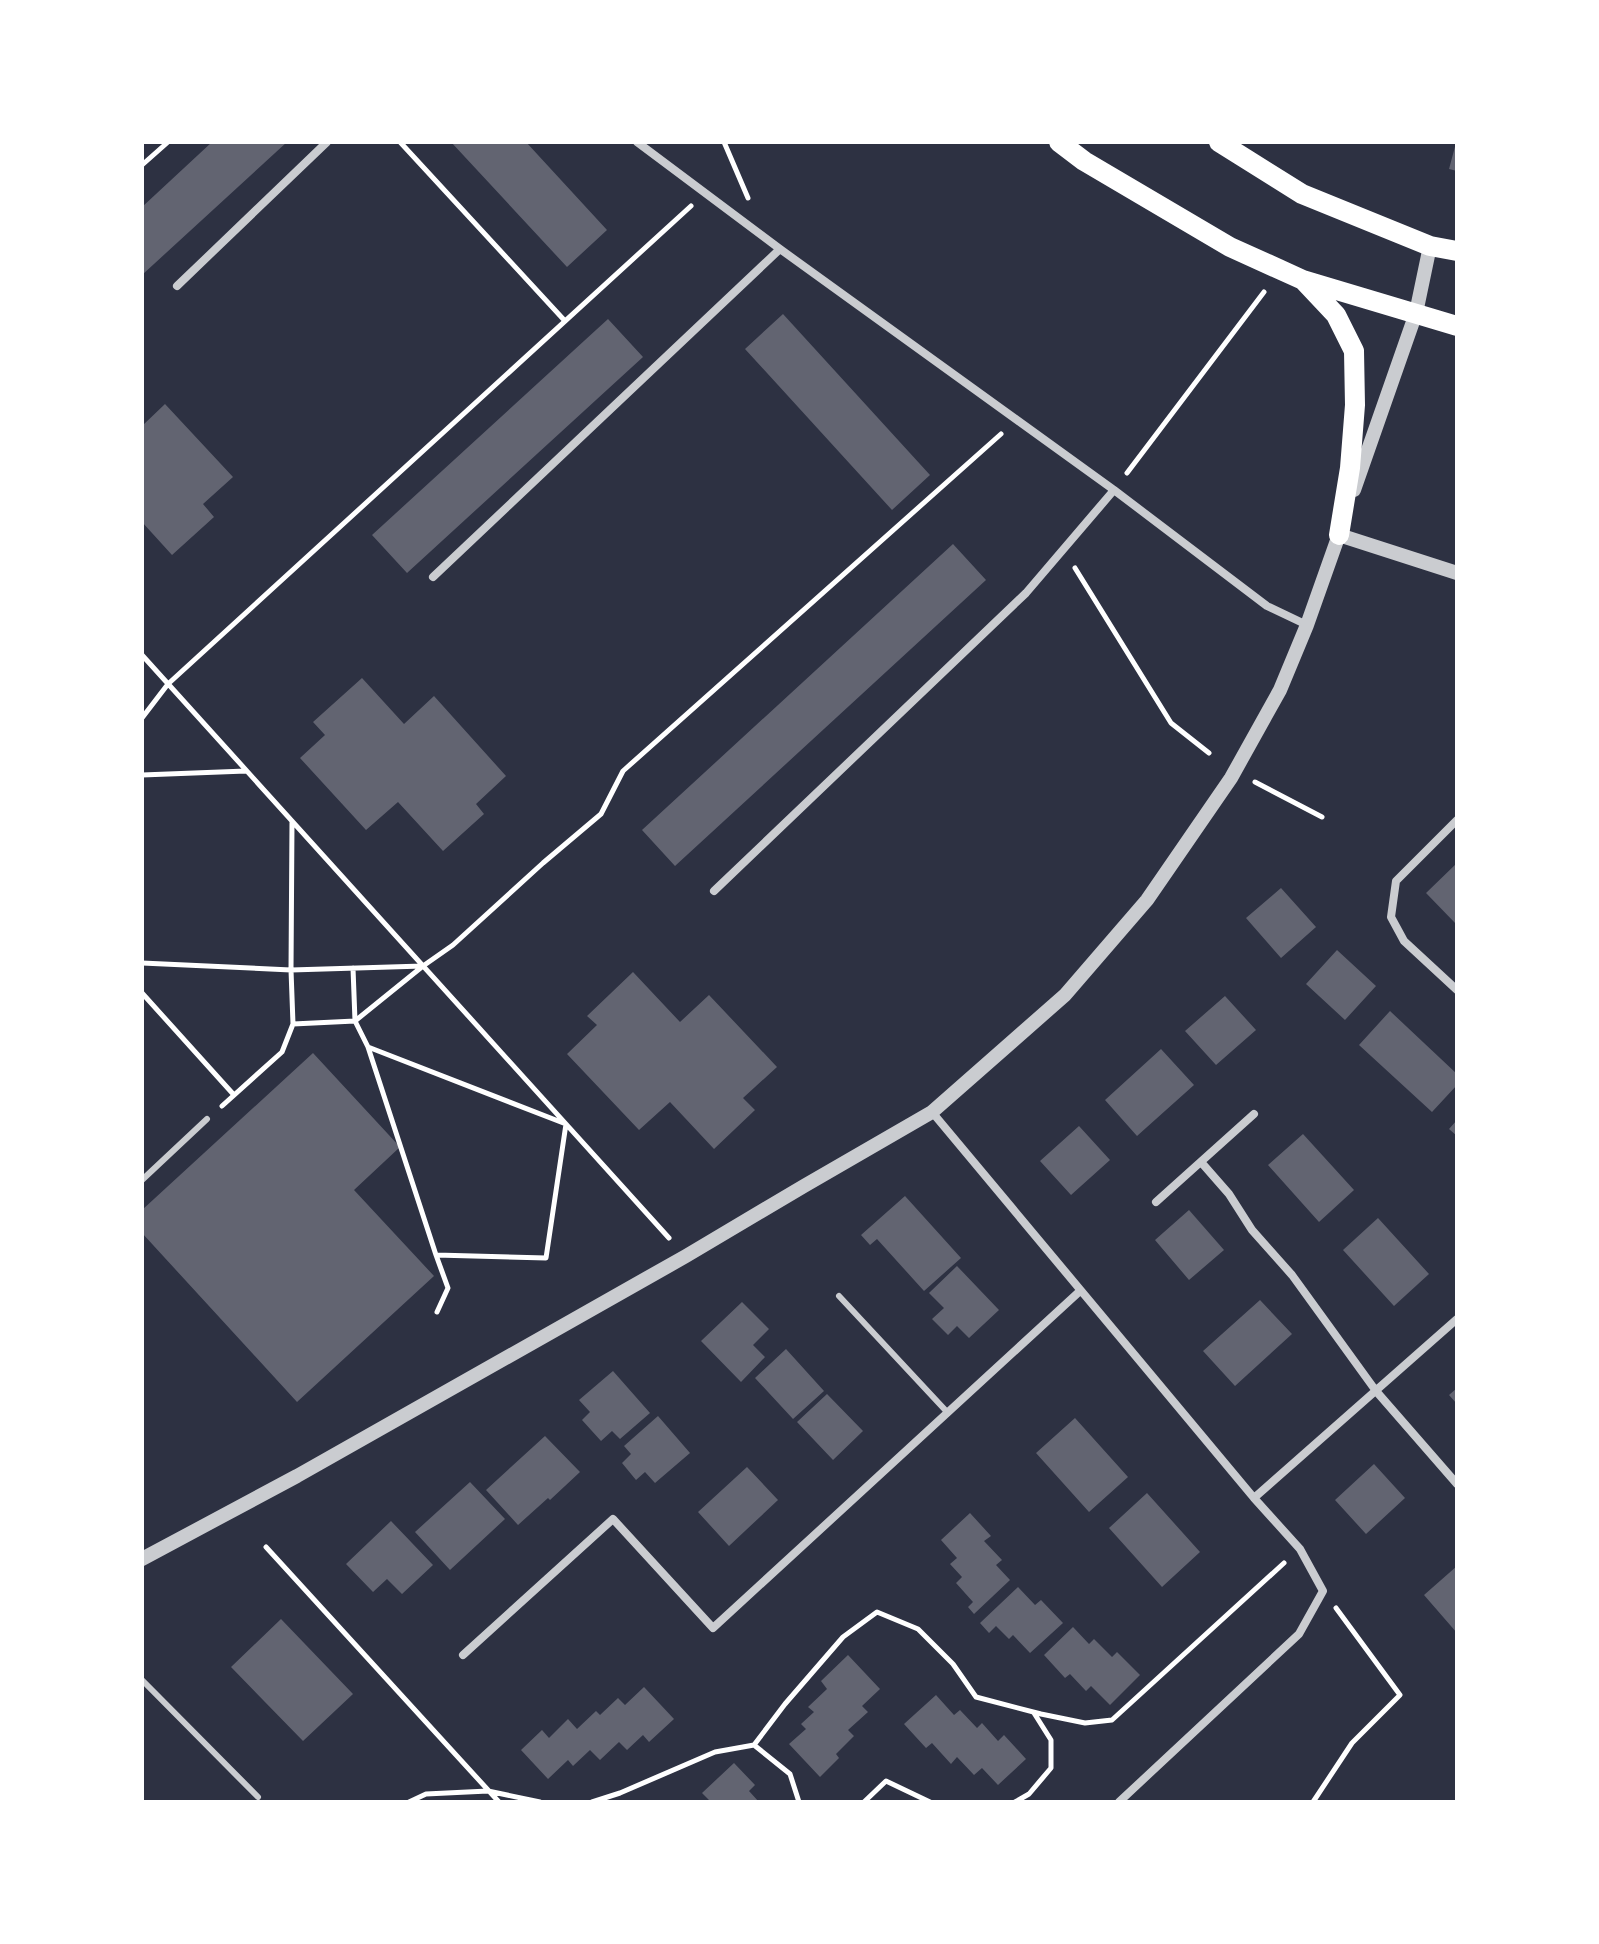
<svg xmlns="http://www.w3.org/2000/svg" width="1599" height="1944" font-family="'DM Sans',sans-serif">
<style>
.building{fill:#626471}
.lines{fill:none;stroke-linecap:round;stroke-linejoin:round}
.path{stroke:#fff;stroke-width:5}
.service{stroke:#caccd0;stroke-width:6}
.minor{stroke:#caccd0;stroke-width:8}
.tertiary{stroke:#caccd0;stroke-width:14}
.primary{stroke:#fff;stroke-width:20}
</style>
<rect width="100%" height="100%" fill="#2d3142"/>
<path class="building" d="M 212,142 L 287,142 L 142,275 L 142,207 Z
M 451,142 L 526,142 L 607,230 L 567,267 Z
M 1456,143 L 1457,143 L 1457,171 L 1449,169 Z
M 783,314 L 930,475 L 892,510 L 745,349 Z
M 608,319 L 643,357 L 407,573 L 372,535 Z
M 165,404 L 233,477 L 203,504 L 214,517 L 172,555 L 142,522 L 142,426 Z
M 953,544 L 986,580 L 675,866 L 642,830 Z
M 362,678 L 404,724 L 434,696 L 506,776 L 476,804 L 484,814 L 443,851 L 398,802 L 366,830 L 300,758 L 325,735 L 313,722 Z
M 1457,863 L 1457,925 L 1426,893 Z
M 1281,888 L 1316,927 L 1281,958 L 1246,918 Z
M 1337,950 L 1376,986 L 1345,1020 L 1306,984 Z
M 633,972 L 680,1022 L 709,995 L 777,1067 L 743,1098 L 755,1110 L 714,1149 L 670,1102 L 639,1130 L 567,1054 L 597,1025 L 587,1016 Z
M 1225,996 L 1256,1030 L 1216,1065 L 1185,1031 Z
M 1390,1011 L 1457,1074 L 1457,1085 L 1432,1112 L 1359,1045 Z
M 1161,1049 L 1194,1085 L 1137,1136 L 1105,1100 Z
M 313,1053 L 400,1147 L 354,1190 L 434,1276 L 297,1402 L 142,1233 L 142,1210 Z
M 1457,1120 L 1457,1136 L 1449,1129 Z
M 1079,1126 L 1110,1160 L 1071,1195 L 1040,1161 Z
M 1303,1134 L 1354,1190 L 1319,1222 L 1268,1165 Z
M 905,1196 L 961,1258 L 924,1291 L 877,1239 L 870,1245 L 861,1235 Z
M 1189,1210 L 1224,1250 L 1189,1280 L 1155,1240 Z
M 1378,1218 L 1429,1274 L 1394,1306 L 1343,1250 Z
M 957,1266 L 999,1310 L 969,1338 L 957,1326 L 948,1335 L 932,1319 L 944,1308 L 929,1293 Z
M 1260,1300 L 1292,1334 L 1235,1386 L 1203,1351 Z
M 742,1302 L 769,1329 L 753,1345 L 765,1357 L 741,1382 L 701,1341 Z
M 786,1349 L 824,1391 L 793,1419 L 755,1378 Z
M 613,1371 L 650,1413 L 620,1439 L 612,1431 L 601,1441 L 582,1420 L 590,1412 L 579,1400 Z
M 1457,1388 L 1457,1404 L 1449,1395 Z
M 827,1394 L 863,1431 L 833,1460 L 797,1422 Z
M 658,1416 L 690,1453 L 655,1483 L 645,1472 L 636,1480 L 622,1463 L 631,1454 L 624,1446 Z
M 1075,1418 L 1128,1477 L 1089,1512 L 1036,1453 Z
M 545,1436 L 580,1472 L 550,1500 L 548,1498 L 518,1525 L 486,1490 Z
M 1374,1464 L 1405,1498 L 1366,1534 L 1335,1500 Z
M 747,1467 L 778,1500 L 729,1546 L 698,1512 Z
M 470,1482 L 505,1519 L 450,1570 L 415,1532 Z
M 1147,1493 L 1200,1552 L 1162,1587 L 1109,1528 Z
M 970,1513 L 991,1536 L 984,1541 L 1002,1560 L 996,1565 L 1010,1580 L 974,1614 L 968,1607 L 973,1602 L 956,1583 L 962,1577 L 950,1564 L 957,1558 L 941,1540 Z
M 391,1521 L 433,1565 L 402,1594 L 387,1579 L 373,1592 L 346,1564 Z
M 1457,1566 L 1457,1633 L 1424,1595 Z
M 1018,1587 L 1035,1605 L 1041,1600 L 1063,1623 L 1030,1653 L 1013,1635 L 1009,1639 L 996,1626 L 989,1633 L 980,1623 Z
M 281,1619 L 353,1694 L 303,1741 L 231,1667 Z
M 1073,1627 L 1089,1644 L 1094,1639 L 1112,1657 L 1117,1652 L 1140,1675 L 1110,1705 L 1091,1686 L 1086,1691 L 1070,1674 L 1065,1678 L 1044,1655 Z
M 848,1655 L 880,1689 L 862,1706 L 868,1712 L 848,1730 L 854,1736 L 836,1754 L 839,1758 L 820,1777 L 789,1744 L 806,1729 L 801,1724 L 814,1712 L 808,1707 L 827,1689 L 821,1681 Z
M 644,1687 L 674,1719 L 649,1742 L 643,1735 L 627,1750 L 619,1742 L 600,1760 L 590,1750 L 573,1766 L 568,1760 L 548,1779 L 521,1750 L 542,1730 L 549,1738 L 568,1719 L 577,1729 L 596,1711 L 600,1715 L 618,1698 L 625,1705 Z
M 936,1695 L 954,1715 L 960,1710 L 977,1728 L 982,1723 L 998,1741 L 1004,1735 L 1026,1759 L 998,1785 L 982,1768 L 974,1775 L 957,1757 L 951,1764 L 932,1743 L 926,1748 L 904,1724 Z
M 734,1763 L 755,1785 L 749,1791 L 759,1802 L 711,1802 L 702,1793 Z"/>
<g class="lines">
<path class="path" d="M 400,142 L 565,321
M 724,142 L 748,198
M 142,165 L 168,142
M 1127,473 L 1264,292
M 1075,568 L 1171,723 L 1209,753
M 142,655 L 669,1238
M 142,718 L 168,684 L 691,206
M 142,775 L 246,771
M 1255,782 L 1322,817
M 142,963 L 291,970 L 292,822
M 423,966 L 355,1021 L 293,1024 L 291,970 L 423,966 L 453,945 L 543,863 L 601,814 L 623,771 L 1001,434
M 353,968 L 355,1021 L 368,1047 L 566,1124 L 546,1258 L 436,1255 L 368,1047
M 142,993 L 234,1095
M 222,1106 L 282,1052 L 293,1024
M 436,1255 L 448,1288 L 437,1312
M 266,1547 L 499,1802
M 754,1745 L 785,1704 L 843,1637 L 877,1612 L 918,1629 L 953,1664 L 976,1697 L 1041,1714 L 1085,1723 L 1112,1720 L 1284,1563
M 409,1802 L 426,1794 L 488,1791 L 540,1802
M 592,1802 L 620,1793 L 715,1752 L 754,1745 L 790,1774 L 799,1802
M 864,1802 L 886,1781 L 930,1802
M 1015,1802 L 1029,1794 L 1051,1768 L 1051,1740 L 1034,1713
M 1313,1802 L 1352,1743 L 1400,1695 L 1336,1608"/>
<path class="service" d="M 142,1180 L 207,1119
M 839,1296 L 948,1413
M 142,1680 L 258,1797"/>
<path class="minor" d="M 637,142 L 780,249 L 1114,490 L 1267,606 L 1307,625
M 177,286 L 327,142
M 433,577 L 780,249
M 1457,820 L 1396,881 L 1391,917 L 1404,941 L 1457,990
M 714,891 L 1026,593 L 1114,490
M 932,1112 L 1254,1498 L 1300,1549 L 1323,1591 L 1299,1634 L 1119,1802
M 1201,1162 L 1229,1194 L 1252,1230 L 1292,1275 L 1376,1391 L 1457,1484
M 1156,1202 L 1254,1114
M 1254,1498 L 1457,1319
M 463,1655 L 613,1519 L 713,1628 L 1080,1291"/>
<path class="tertiary" d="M 1354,490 L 1416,313 L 1430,246
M 1339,535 L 1457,573
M 142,1559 L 297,1476 L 686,1256 L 804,1186 L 932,1112 L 1065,995 L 1147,900 L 1231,778 L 1280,690 L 1307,625 L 1341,529"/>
<path class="primary" d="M 1059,142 L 1084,161 L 1230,247 L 1303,280 L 1457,326
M 1219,142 L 1302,194 L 1430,246 L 1457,251
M 1304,281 L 1336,315 L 1354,351 L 1355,405 L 1350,468 L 1339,535"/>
</g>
<rect width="1599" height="1944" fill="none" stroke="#ffffff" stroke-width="288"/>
</svg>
